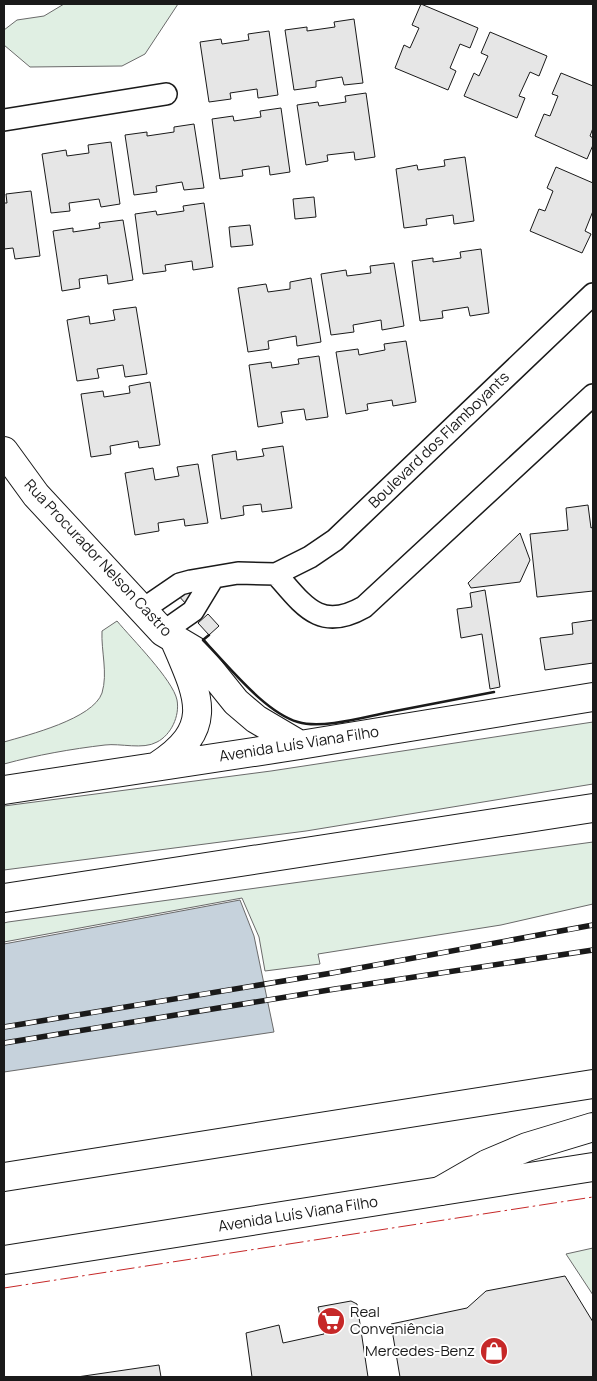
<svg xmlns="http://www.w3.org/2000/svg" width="597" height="1381" font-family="Manrope,sans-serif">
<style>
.green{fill:#e0efe3;stroke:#6a6a6a}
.water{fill:#c6d2dc;stroke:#6a6a6a}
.building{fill:#e6e6e6;stroke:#1a1a1a}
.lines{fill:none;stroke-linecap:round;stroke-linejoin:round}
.minor-casing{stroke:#1a1a1a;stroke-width:24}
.secondary-casing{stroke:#1a1a1a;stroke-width:30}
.trunk-casing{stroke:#1a1a1a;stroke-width:30}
.minor{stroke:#fff;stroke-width:21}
.secondary{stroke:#fff;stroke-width:28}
.trunk{stroke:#fff;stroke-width:28}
.rail-casing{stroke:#1a1a1a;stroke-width:5.5}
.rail{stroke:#fff;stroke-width:4;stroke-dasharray:11;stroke-linecap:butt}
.wall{stroke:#1a1a1a;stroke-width:2.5}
.power{stroke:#c62828;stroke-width:1;stroke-dasharray:18 4 2.5 4;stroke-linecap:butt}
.labels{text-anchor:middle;stroke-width:4;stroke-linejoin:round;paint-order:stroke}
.street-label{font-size:15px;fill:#1a1a1a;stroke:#fff}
.poi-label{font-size:15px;fill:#1a1a1a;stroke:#fff;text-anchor:start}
</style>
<rect width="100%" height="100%" fill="#fff"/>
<path class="green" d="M 64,4 L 178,4 L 145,54 L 122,66 L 30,67 L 4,45 L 4,30 L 17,20 L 44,16 Z
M 117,621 C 132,639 173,680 177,700 C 180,716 171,735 157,742 C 143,750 120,743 105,745 C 71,749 37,755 4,764 L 4,742 C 28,735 93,719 102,693 C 108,673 101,651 102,631 Z
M 593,722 L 593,784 L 306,831 L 4,870 L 4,806 L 271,771 Z
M 593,842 L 593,904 L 501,925 L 318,954 L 320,964 L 265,971 L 259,937 L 242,898 L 4,942 L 4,923 L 8,922 Z
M 593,1248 L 593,1295 L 566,1254 Z"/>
<path class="water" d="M 240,900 L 254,936 L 274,1032 L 4,1072 L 4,944 Z"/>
<path class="building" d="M 421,4 L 478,28 L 470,48 L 460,44 L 450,68 L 456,71 L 448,90 L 395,68 L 404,45 L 410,48 L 419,28 L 412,25 Z
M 354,19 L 363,83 L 344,85 L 342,77 L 316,81 L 316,87 L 294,90 L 285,30 L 307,27 L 307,31 L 335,27 L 334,22 Z
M 269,31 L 278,95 L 258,98 L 257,89 L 230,93 L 231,99 L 209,102 L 200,42 L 221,39 L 222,44 L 249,40 L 248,34 Z
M 490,32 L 547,56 L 539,76 L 530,72 L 519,96 L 525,98 L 517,118 L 464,96 L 474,73 L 479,76 L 488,56 L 481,53 Z
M 561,73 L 593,86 L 593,128 L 590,136 L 593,138 L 593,145 L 587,159 L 535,136 L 544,114 L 550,116 L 558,96 L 552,94 Z
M 366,93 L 375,157 L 355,160 L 354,152 L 327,155 L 328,161 L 306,165 L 297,105 L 318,102 L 319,106 L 346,102 L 345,96 Z
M 281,108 L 290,172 L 270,175 L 269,166 L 242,170 L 243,176 L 220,179 L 212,119 L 233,116 L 234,121 L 261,117 L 260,111 Z
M 194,124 L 204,188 L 184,190 L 182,182 L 156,186 L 157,192 L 134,195 L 125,135 L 147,132 L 147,136 L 174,132 L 174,127 Z
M 111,142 L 120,204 L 101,207 L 99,199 L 69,203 L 70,211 L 51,213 L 42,154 L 66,150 L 67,156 L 89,153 L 88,145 Z
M 465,157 L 474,221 L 454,224 L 453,215 L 426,219 L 427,225 L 404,228 L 396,169 L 417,165 L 418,170 L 445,166 L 444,160 Z
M 556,167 L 593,183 L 593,211 L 585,231 L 591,234 L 582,253 L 530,231 L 539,209 L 545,211 L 553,191 L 547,188 Z
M 31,191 L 40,256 L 15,259 L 13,248 L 4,249 L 4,203 L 7,203 L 6,194 Z
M 314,197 L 316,217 L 295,219 L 293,199 Z
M 204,203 L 213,267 L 193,270 L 192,261 L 165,265 L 166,271 L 143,274 L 135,214 L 156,211 L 157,215 L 184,211 L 183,206 Z
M 123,220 L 133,280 L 108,284 L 107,275 L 79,279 L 80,288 L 62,291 L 53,231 L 73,228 L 73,232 L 100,228 L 99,223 Z
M 250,225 L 253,245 L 231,247 L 229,227 Z
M 481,249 L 489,313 L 470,316 L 468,307 L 442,311 L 443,318 L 420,321 L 412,261 L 433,258 L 433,262 L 461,258 L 460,252 Z
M 394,263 L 404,326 L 382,330 L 381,320 L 353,325 L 354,332 L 331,335 L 321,274 L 346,270 L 347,276 L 371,273 L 370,266 Z
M 311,278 L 321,342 L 297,346 L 296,336 L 268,341 L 269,349 L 248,352 L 238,288 L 266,284 L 268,292 L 290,289 L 290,282 Z
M 136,307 L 147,374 L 125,377 L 123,365 L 97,369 L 99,378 L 77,381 L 67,320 L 89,316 L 90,324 L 115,320 L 113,310 Z
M 406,341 L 416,402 L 393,406 L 392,400 L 367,404 L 368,410 L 346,414 L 336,352 L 358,349 L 359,355 L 385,350 L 384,344 Z
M 319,356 L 328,417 L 306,420 L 304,409 L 281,412 L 283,423 L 258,427 L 249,365 L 271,362 L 272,368 L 299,364 L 298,359 Z
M 150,382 L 160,445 L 139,448 L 138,441 L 110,446 L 111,454 L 91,457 L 81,394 L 103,391 L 104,397 L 130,393 L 129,386 Z
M 283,446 L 292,508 L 262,512 L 261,504 L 243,506 L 244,515 L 221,519 L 212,455 L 236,451 L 237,460 L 264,456 L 262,449 Z
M 198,464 L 208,523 L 185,526 L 184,519 L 158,523 L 159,531 L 135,535 L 125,473 L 153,468 L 155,480 L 179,476 L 177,467 Z
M 588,505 L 591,528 L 593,527 L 593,591 L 537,597 L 530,534 L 568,530 L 566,508 Z
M 520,533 L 530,560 L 520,582 L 471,588 L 468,583 Z
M 185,585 L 196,598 L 187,605 L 176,593 Z
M 485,590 L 500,687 L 490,689 L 482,634 L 461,638 L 457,609 L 472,607 L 470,593 Z
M 208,614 L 219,626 L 209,635 L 198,623 Z
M 593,620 L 593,663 L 545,670 L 540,638 L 573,634 L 572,623 Z
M 565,1276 L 593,1322 L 593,1377 L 400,1377 L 391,1324 L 467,1308 L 486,1291 Z
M 351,1301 L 357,1304 L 368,1377 L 252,1377 L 246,1333 L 279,1325 L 283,1343 L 324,1334 L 318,1307 Z
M 159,1365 L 161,1377 L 77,1377 Z"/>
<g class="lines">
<defs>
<path id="minor" d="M 4,120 L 166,94
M 276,574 C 304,606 320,632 364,607 L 593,395
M 142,610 L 180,584 L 191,581 L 238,573 L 276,574 L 310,557 L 335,540 L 593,294
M 163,632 L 193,611 L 213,578"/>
<path id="secondary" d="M 4,451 L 36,495 L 163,632 L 195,651 L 236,702 L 256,719 L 300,745
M 157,766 C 216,728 199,697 175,641
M 4,790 L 300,745 L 593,697
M 4,1260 L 593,1167"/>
<path id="trunk" d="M 4,898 L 593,808
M 4,1177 L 593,1084
M 440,1191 L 487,1164 L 527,1147 L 593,1127"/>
</defs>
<use href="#minor" class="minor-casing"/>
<use href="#secondary" class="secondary-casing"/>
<use href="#trunk" class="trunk-casing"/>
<use href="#minor" class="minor"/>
<use href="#secondary" class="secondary"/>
<use href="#trunk" class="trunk"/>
<defs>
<path id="rail" d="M 4,1027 L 332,973 L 593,925
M 4,1043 L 335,989 L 593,950"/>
</defs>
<use href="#rail" class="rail-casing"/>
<use href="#rail" class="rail"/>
<path class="wall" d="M 209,635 L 203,640 C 228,665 264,712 298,722 C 321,729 361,718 385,713 C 421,706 458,699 494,692"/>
<path class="power" d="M 4,1288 L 593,1197"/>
</g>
<defs>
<symbol id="supermarket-disc" viewBox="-11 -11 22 22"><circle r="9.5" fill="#c62828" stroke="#fff"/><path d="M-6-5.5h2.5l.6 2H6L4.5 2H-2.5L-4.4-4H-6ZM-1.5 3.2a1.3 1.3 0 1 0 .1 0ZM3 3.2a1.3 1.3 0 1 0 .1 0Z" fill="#fff"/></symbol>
<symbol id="shop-disc" viewBox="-11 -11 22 22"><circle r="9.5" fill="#c62828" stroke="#fff"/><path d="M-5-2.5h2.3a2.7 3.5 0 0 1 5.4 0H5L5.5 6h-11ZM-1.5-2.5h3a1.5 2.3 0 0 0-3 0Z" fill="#fff"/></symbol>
</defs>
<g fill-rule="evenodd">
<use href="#supermarket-disc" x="315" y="1305" width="32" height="32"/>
<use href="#shop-disc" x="478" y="1335" width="32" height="32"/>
</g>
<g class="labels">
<g class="street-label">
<text transform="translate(439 440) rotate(-44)" y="5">Boulevard dos Flamboyants</text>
<text transform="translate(98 558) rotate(47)" y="5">Rua Procurador Nelson Castro</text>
<text transform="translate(299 744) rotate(-9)" y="5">Avenida Luís Viana Filho</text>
<text transform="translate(298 1214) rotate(-9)" y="5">Avenida Luís Viana Filho</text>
</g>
<g class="poi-label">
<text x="350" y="1317">Real<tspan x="350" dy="17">Conveniência</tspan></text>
<text x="475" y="1356" text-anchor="end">Mercedes-Benz</text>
</g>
</g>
<rect width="597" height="1381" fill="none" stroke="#1a1a1a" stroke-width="10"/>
</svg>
